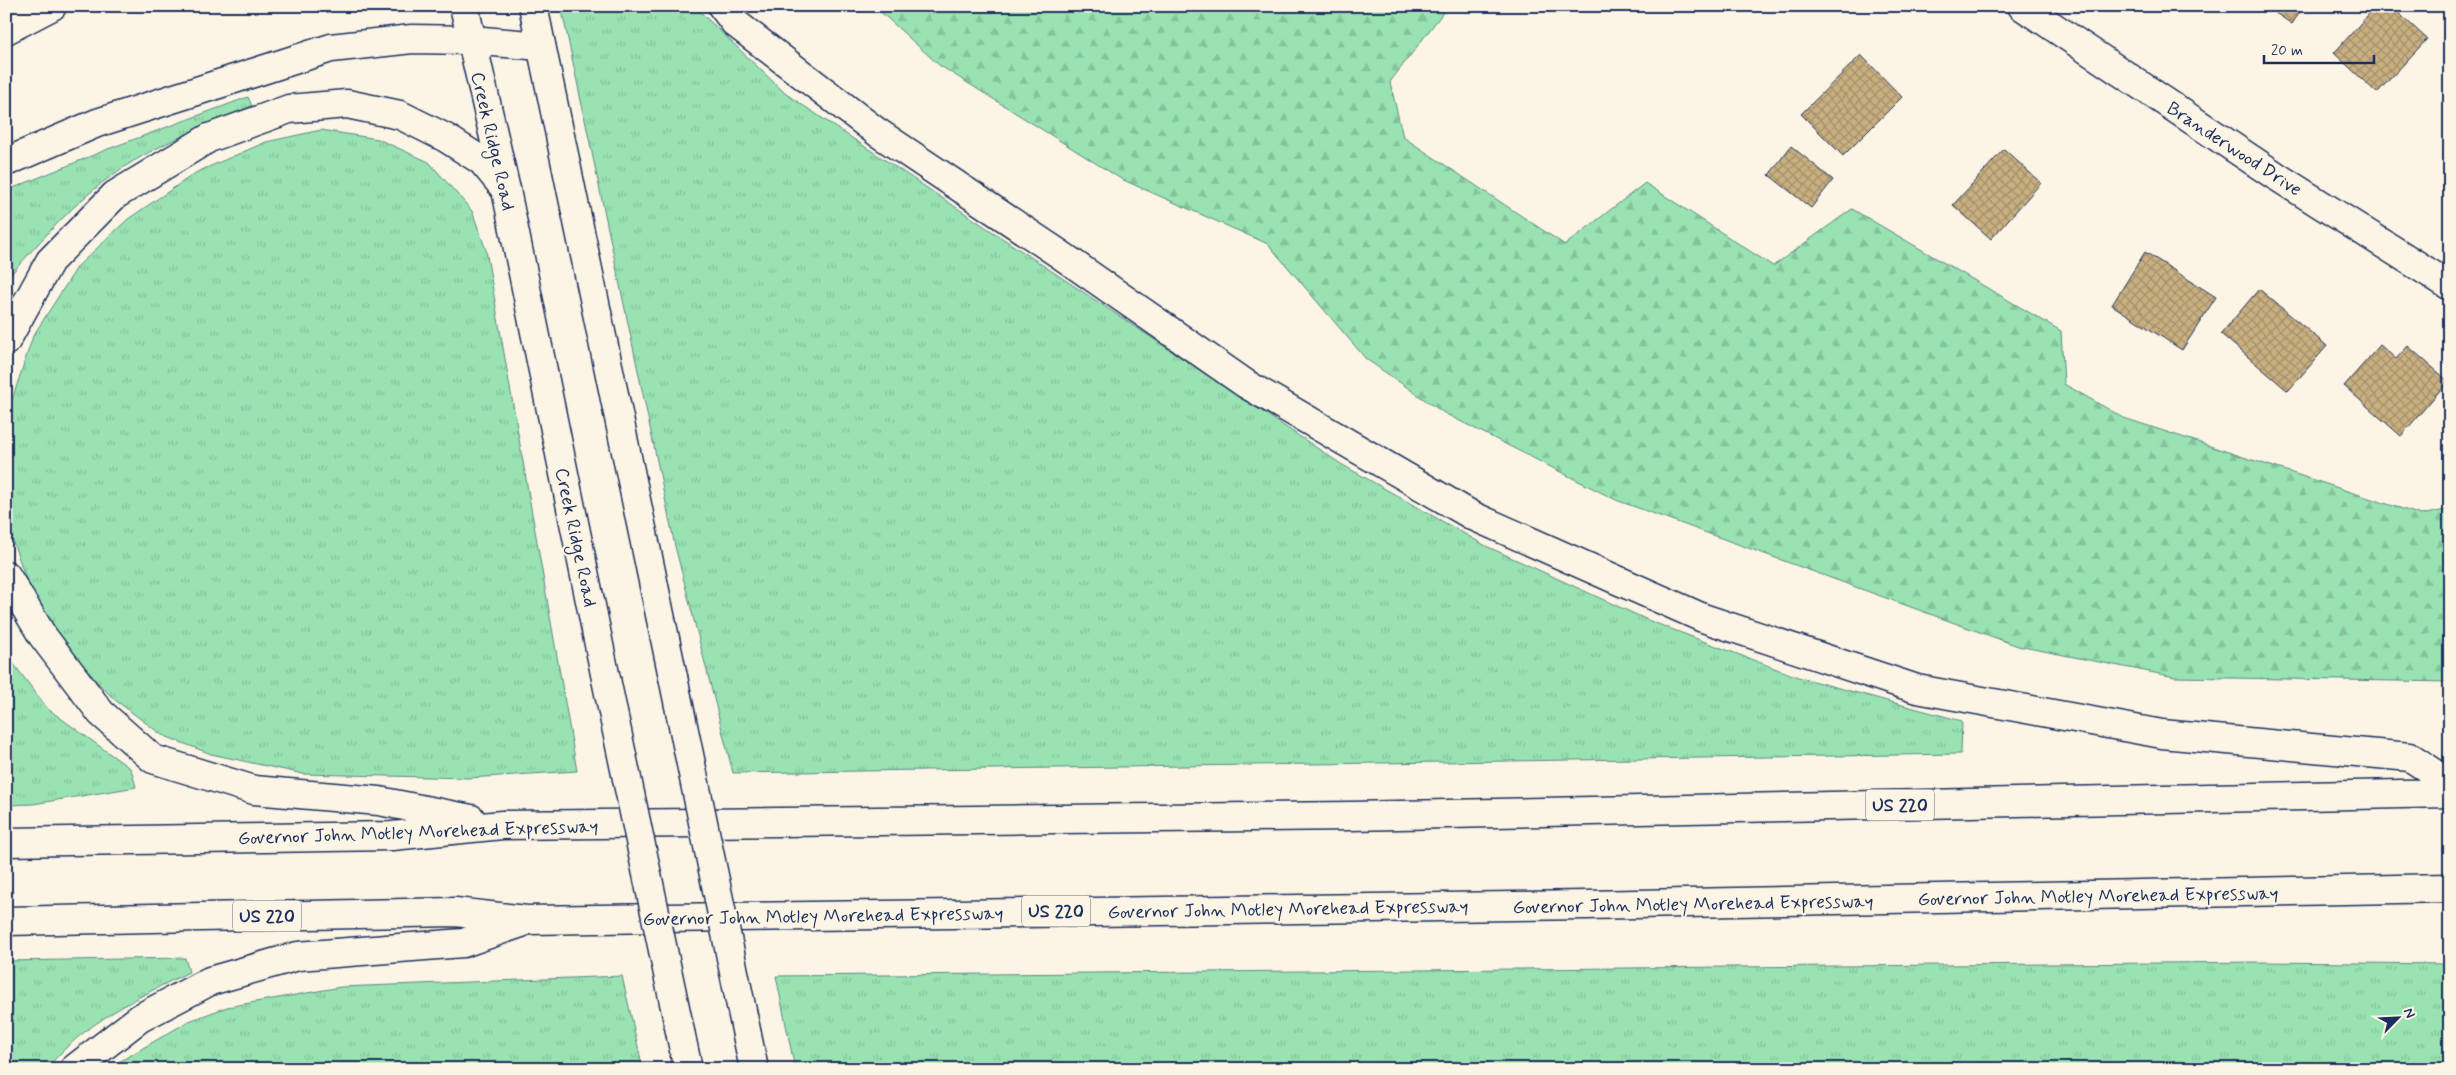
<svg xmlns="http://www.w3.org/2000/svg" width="2456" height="1075" font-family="Mynerve,sans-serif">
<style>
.grass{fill:url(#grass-tufts);stroke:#5a8888}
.forest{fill:url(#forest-firs);stroke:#5a8888}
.building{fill:url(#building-cross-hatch);stroke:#1b2f5e}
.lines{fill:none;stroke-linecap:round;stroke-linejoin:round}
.minor-casing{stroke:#1b2f5e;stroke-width:31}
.major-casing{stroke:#1b2f5e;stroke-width:31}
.highway-casing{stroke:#1b2f5e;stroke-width:31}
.minor{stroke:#fcf5e5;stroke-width:28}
.major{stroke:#fcf5e5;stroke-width:28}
.highway{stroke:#fcf5e5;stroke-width:28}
.major-bridge-casing{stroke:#1b2f5e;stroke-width:31;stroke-linecap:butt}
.major-bridge{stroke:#fcf5e5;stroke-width:28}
.labels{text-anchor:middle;stroke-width:4.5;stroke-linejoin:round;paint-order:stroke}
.shield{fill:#fcf5e5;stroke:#5e6a86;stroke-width:1}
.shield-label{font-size:18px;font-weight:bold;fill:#1b2f5e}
.street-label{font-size:19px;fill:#1b2f5e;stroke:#fcf5e5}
</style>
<defs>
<pattern id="grass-tufts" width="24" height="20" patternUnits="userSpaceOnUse" patternTransform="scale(1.25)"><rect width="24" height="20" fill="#99e2b1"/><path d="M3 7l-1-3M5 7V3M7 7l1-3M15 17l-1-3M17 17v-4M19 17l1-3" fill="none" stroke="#83c29b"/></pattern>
<pattern id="forest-firs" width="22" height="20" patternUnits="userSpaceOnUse" patternTransform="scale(1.25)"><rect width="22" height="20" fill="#99e2b1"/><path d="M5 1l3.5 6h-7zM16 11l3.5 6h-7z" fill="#83c29b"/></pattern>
<pattern id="building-cross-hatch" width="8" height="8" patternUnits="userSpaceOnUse" patternTransform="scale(1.25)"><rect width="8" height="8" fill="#cab080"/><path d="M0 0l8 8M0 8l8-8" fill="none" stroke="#a3906c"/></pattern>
</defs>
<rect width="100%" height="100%" fill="#fcf5e5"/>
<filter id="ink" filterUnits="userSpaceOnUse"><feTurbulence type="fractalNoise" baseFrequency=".02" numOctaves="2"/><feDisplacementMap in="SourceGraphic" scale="10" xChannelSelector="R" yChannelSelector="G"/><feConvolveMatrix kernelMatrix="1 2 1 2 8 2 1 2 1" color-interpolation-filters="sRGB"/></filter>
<g filter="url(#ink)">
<path class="grass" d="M 561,6 L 694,6 L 786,94 L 1341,464 L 1486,546 L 1650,621 L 1798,677 L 1962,721 L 1961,754 L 733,773 L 675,546 Z
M 248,97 L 252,106 C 207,126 159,143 118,171 C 75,201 40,241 6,280 L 6,191 L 108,149 Z
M 321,130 L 378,139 L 429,162 L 472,211 L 486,250 L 577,771 L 469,778 L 303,774 L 211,754 L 162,735 L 115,700 L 72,657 L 32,596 L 13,542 L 6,498 L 6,447 L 10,406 L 33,336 L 78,266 L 128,219 L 197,172 L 266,142 Z
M 6,654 L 48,709 L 131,769 L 136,787 L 33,804 L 6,805 Z
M 185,958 L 189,972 C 140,996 80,1025 47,1069 L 6,1069 L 6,961 Z
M 2264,962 L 2450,964 L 2450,1069 L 795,1069 L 776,976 Z
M 622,976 L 643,1069 L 113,1069 L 119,1062 L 189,1021 L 227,1007 L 341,987 Z"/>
<path class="forest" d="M 874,6 L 1448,6 L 1390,82 L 1403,137 L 1565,245 L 1645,183 L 1773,266 L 1852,209 L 2061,331 L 2064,384 L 2124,418 L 2421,515 L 2450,509 L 2450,682 L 2175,677 L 2018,646 L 1616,500 L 1444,413 L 1366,359 L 1268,244 L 1121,179 L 939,65 Z"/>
<path class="building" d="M 2265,6 L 2304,6 L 2292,24 Z
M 2376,6 L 2391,6 L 2427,39 L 2377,93 L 2334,53 Z
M 1861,55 L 1902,97 L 1843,156 L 1801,114 Z
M 1791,146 L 1833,180 L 1811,208 L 1769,175 Z
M 2004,149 L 2041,183 L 1991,239 L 1953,205 Z
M 2145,252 L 2216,297 L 2182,350 L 2112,305 Z
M 2259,289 L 2327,346 L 2288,391 L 2221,334 Z
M 2380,345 L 2396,359 L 2408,346 L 2448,381 L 2401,436 L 2344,386 Z"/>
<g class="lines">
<defs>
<path id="minor" d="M 2022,6 L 2276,176 L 2450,286
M 6,30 L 52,6"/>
<path id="major" d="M 464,6 L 506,190 L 606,679
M 533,6 L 673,677
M 747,1035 L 754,1069
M 681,1036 L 688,1069"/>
<path id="highway" d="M 722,6 L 735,23 L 877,132 L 1061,255 L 1246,384 L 1473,516 L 1703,618 L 1917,689 L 2162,734 L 2410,757 L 2450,783
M 6,162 L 97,123 L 331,48 L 412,39 L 471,40 L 541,46
M 6,341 L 50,261 L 115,195 L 209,138 L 289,109 L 347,104 L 400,115 L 446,138 L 482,161 L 506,190
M 6,575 L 42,635 L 101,713 L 153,759 L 254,790 L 379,801 L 471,819
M 6,842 L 392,836 L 502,825 L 1351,816 L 2450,793
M 6,921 L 455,912 L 527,920 L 1586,905 L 2450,888
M 74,1069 L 140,1018 L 210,981 L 298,956 L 463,943 L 521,923"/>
</defs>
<use href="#minor" class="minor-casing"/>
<use href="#major" class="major-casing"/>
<use href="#highway" class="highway-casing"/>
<use href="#minor" class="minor"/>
<use href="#major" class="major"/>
<use href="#highway" class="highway"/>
<defs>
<path id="major-bridge" d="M 673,677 L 747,1035
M 606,679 L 681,1036"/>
</defs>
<use href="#major-bridge" class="major-bridge-casing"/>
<use href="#major-bridge" class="major-bridge"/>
</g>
</g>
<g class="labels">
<g class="shield">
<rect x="1866" y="789.5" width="68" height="31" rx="4"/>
<rect x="1022" y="895.5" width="68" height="31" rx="4"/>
<rect x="233" y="900.5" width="68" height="31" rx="4"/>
</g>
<g class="shield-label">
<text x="1900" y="811">US 220</text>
<text x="1056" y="917">US 220</text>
<text x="267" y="922">US 220</text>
</g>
<g class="street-label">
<text transform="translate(494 141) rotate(77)" y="7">Creek Ridge Road</text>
<text transform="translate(2235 148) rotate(33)" y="7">Branderwood Drive</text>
<text transform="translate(577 537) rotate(78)" y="7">Creek Ridge Road</text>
<text transform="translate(418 831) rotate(-2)" y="7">Governor John Motley Morehead Expressway</text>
<text transform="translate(2098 895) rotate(-1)" y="7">Governor John Motley Morehead Expressway</text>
<text transform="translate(1693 903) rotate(-1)" y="7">Governor John Motley Morehead Expressway</text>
<text transform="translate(1288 908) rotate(-1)" y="7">Governor John Motley Morehead Expressway</text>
<text transform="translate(823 915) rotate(-1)" y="7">Governor John Motley Morehead Expressway</text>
</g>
</g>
<rect width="2456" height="1075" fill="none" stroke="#fcf5e5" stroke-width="25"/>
<rect x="12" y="12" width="2431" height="1050" fill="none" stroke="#1b2f5e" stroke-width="2" filter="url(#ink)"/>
<g transform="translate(2398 1018) rotate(66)" stroke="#fcf5e5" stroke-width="4" paint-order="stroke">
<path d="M0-4L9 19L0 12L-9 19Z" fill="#1b2f5e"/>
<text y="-8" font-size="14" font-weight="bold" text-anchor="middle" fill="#1b2f5e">N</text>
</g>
<path d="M2264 55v8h110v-8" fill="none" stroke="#1b2f5e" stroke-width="2.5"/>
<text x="2271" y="55" font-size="15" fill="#1b2f5e" stroke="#fcf5e5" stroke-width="4" paint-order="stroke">20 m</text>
</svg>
